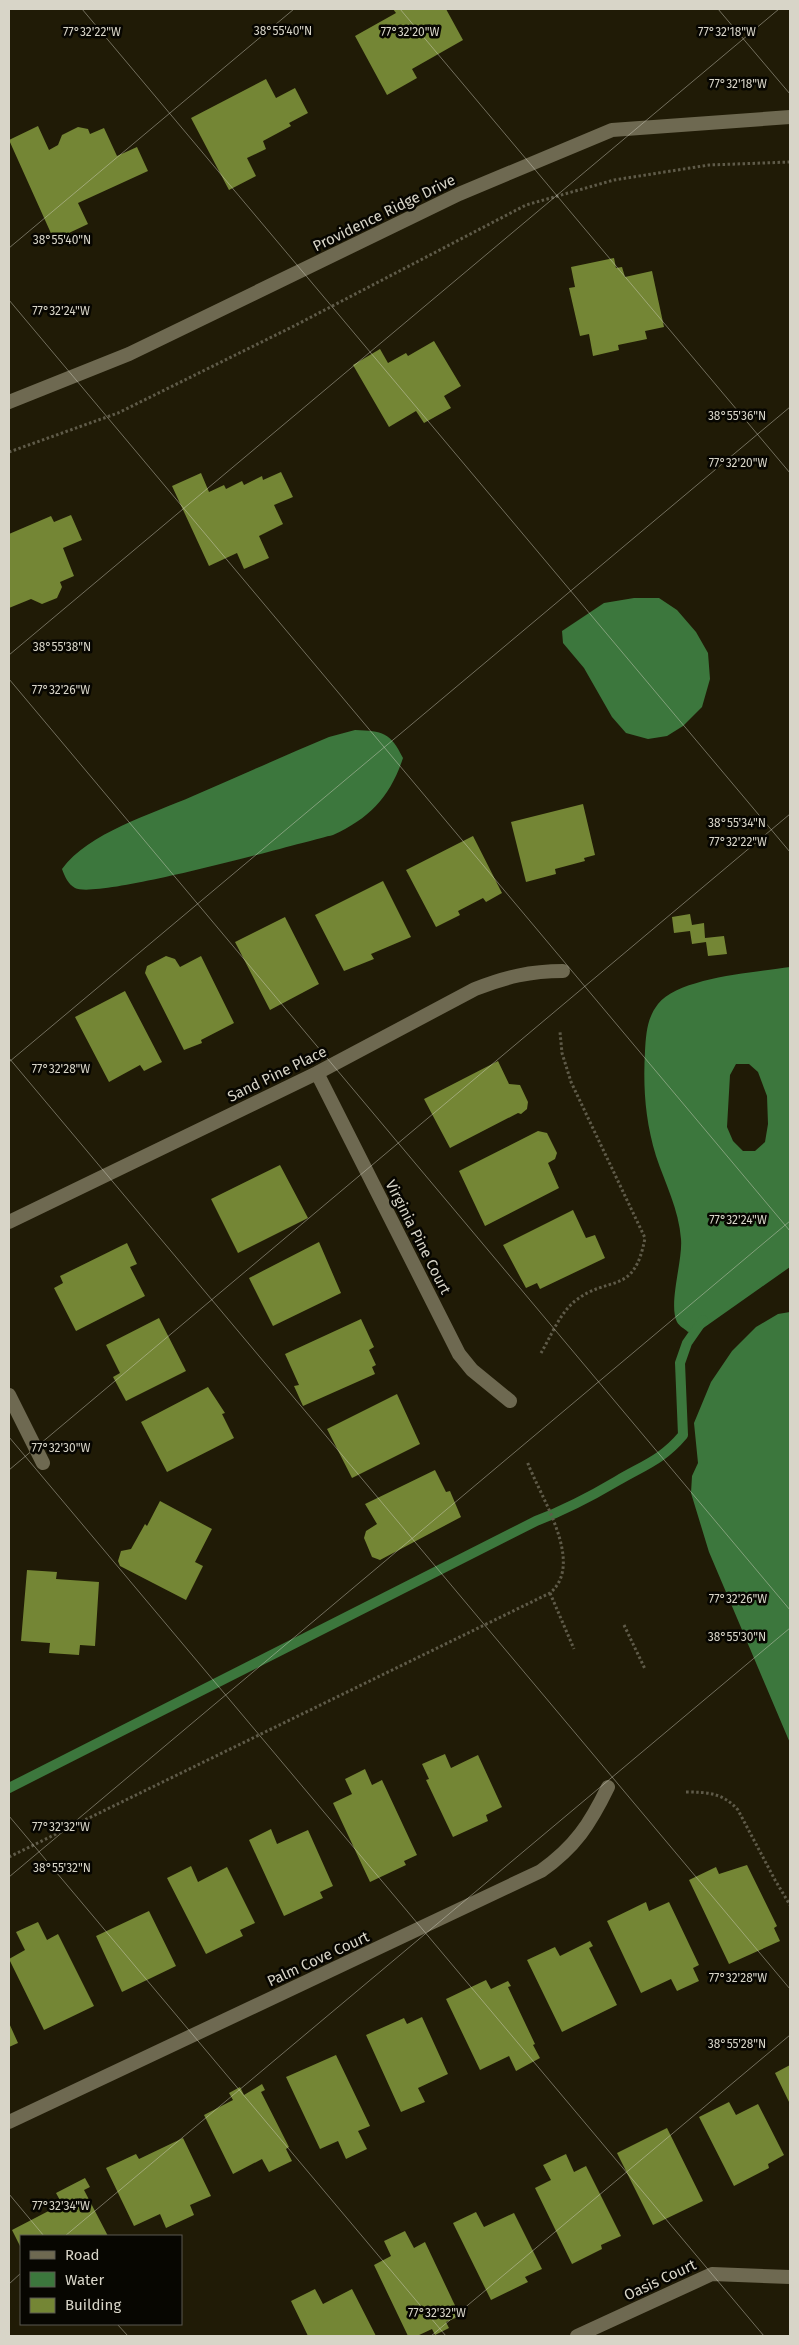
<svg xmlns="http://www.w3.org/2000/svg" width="799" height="2345" font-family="'Fira Sans',sans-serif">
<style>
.water{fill:#3c773d;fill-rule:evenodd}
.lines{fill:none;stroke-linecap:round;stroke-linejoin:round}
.stream{stroke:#3c773d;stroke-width:10}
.building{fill:#748635}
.path{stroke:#5f5b49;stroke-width:3;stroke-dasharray:2.5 2.5;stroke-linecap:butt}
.minor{stroke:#6e6951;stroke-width:14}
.ticks{fill:none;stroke:#d8d5c8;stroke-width:1;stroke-opacity:0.45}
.labels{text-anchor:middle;stroke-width:5;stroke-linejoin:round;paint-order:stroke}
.street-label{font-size:15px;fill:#d8d5c8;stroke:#070601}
.ticks-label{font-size:12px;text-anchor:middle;fill:#d8d5c8;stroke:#070601;stroke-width:5;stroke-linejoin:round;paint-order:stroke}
</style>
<rect width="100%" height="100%" fill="#201b06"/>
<path class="water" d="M 634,598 L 659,598 L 677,610 L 696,632 L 708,653 L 710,679 L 702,707 L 683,726 L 667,736 L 648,739 L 626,733 L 612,717 L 584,668 L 563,643 L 562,631 L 604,603 Z
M 355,730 C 383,731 390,732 403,758 C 390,797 370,818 333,835 C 296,844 98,900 75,888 C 68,884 65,877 62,869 C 88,833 152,814 193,796 C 239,776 284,756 329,737 Z
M 790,967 L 790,1267 L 702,1329 L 688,1332 C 685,1329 679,1326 677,1322 C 668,1304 683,1260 681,1239 C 679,1210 665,1183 656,1156 C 645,1120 643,1087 645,1051 C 646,1034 647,1018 658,1004 C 679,977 757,972 790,967 ZM 736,1064 L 749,1064 L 758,1072 L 767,1096 L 768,1124 L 765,1142 L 755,1151 L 743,1151 L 733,1141 L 727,1127 L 730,1075 Z
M 790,1312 L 790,1743 L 709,1552 L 691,1493 L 692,1476 L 698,1463 L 694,1423 L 711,1382 L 732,1351 L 756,1327 L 778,1314 Z"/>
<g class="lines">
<path class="stream" d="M 9,1788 L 536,1521 C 565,1510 590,1497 617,1481 C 644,1465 662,1460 683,1435 L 680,1363 L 687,1343 L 703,1320"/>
</g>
<path class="building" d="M 393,9 L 446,9 L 463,40 L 412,69 L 417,78 L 387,95 L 355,36 L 396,13 Z
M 266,79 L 276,98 L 295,88 L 308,113 L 289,123 L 291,126 L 263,141 L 266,149 L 247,158 L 256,176 L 229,190 L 191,118 Z
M 38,126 L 49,150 L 58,145 L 62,135 L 78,127 L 88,129 L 90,134 L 104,128 L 117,156 L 137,147 L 148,171 L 78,203 L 88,224 L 54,240 L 9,140 Z
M 614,258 L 616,268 L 622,267 L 625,277 L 652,271 L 664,327 L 645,331 L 647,339 L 618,345 L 619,350 L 593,356 L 589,334 L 580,336 L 569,288 L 575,287 L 571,267 Z
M 434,341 L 461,386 L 444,396 L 451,408 L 424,423 L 416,411 L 389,427 L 353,365 L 380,349 L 388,363 L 406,353 L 408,356 Z
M 281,472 L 293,497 L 274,505 L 283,524 L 259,536 L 269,558 L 244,569 L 237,553 L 209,566 L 172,486 L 201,473 L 209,492 L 224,485 L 226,489 L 242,481 L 244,485 L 262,476 L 263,480 Z
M 71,515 L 82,540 L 63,548 L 74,576 L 60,582 L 62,587 L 57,598 L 42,604 L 31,599 L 9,608 L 9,534 L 51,516 L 54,522 Z
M 583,804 L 595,855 L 584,858 L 585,861 L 555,869 L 556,874 L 526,882 L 511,822 Z
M 473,836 L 502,893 L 486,902 L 483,898 L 458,911 L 460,915 L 436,927 L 406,870 Z
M 383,881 L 411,937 L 371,954 L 374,959 L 344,971 L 315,915 Z
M 690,914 L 692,925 L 704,923 L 705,938 L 724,936 L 727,954 L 708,956 L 706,942 L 692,944 L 690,931 L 674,933 L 672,917 Z
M 285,917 L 319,984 L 270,1010 L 235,942 Z
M 166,956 L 175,959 L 180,967 L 201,956 L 234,1023 L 201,1040 L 202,1043 L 184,1050 L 145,973 L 147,966 Z
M 125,991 L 162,1062 L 144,1071 L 140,1065 L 109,1082 L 75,1017 Z
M 498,1061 L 509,1084 L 520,1085 L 528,1102 L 527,1109 L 521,1114 L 518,1113 L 450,1148 L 424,1099 Z
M 538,1131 L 547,1133 L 557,1153 L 555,1159 L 548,1163 L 559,1188 L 485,1226 L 459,1171 Z
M 280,1165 L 308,1218 L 238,1253 L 211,1199 Z
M 573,1210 L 586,1238 L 595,1235 L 605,1258 L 540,1289 L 537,1283 L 526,1288 L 503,1245 Z
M 319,1242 L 341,1293 L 273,1326 L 249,1278 Z
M 127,1243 L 137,1264 L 130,1267 L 145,1296 L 76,1331 L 54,1288 L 63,1283 L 60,1276 Z
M 159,1318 L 186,1371 L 126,1401 L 113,1377 L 120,1373 L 106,1345 Z
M 361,1319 L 374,1347 L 369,1350 L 376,1365 L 372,1367 L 375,1374 L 303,1406 L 294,1386 L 299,1385 L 285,1354 Z
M 208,1387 L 225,1413 L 222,1414 L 234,1438 L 167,1472 L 141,1422 Z
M 397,1394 L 420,1444 L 352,1478 L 327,1429 Z
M 435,1470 L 446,1492 L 450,1491 L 461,1517 L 380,1560 L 372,1557 L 364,1538 L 366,1531 L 377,1524 L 365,1504 Z
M 160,1501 L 212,1529 L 195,1562 L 203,1566 L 186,1600 L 120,1566 L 118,1561 L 121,1551 L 131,1549 L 145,1524 L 147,1526 Z
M 27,1570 L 57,1572 L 56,1579 L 99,1582 L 95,1646 L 80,1645 L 79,1655 L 49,1653 L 50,1643 L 21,1641 Z
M 445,1754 L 451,1768 L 478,1755 L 502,1807 L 486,1815 L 488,1821 L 453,1837 L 426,1780 L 429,1779 L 422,1764 Z
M 365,1769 L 372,1785 L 382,1780 L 417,1855 L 404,1861 L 406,1865 L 370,1882 L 333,1803 L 352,1794 L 345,1779 Z
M 271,1829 L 277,1844 L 308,1830 L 333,1886 L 320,1892 L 323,1898 L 284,1916 L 249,1840 Z
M 747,1865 L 777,1926 L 774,1928 L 780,1941 L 729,1964 L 689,1880 L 716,1867 L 719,1874 Z
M 191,1866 L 198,1882 L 227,1867 L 255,1923 L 240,1930 L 243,1936 L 206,1954 L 167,1878 Z
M 646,1902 L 649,1911 L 669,1902 L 699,1965 L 693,1968 L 699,1981 L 677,1991 L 671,1979 L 641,1993 L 607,1921 Z
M 149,1911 L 176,1966 L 122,1992 L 96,1936 Z
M 38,1922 L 47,1940 L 58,1934 L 94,2006 L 44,2030 L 9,1959 L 25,1950 L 16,1932 Z
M 590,1941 L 593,1946 L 589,1948 L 617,2005 L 562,2032 L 527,1960 L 555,1947 L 560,1956 Z
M 486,1980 L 491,1989 L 508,1981 L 511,1986 L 508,1987 L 535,2044 L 533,2045 L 540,2058 L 516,2071 L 509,2056 L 480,2070 L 446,1999 Z
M 422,2017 L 448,2074 L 418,2088 L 425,2102 L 401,2112 L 366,2035 L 404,2018 L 407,2024 Z
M 9,2023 L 18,2043 L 9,2047 Z
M 336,2055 L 370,2126 L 358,2131 L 367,2149 L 346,2159 L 338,2141 L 320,2149 L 286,2077 Z
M 790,2065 L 790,2104 L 775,2073 Z
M 262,2084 L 265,2090 L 261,2092 L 289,2147 L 286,2149 L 292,2161 L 269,2172 L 262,2159 L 233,2174 L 204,2115 L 233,2100 L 229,2093 L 240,2087 L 244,2095 Z
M 729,2102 L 736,2115 L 758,2104 L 784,2155 L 768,2164 L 769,2168 L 734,2186 L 699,2117 Z
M 667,2128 L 703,2201 L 653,2225 L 617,2153 Z
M 183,2138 L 211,2196 L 190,2205 L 194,2215 L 166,2228 L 160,2214 L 134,2226 L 106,2168 L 136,2154 L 139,2159 Z
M 566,2154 L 574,2172 L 586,2166 L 621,2236 L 601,2245 L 602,2249 L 572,2264 L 535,2188 L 551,2180 L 543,2165 Z
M 85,2178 L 90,2187 L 84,2190 L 108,2236 L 21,2236 L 21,2248 L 12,2230 L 62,2204 L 56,2193 Z
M 476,2212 L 484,2227 L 514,2213 L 542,2269 L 525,2277 L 528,2282 L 491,2300 L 453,2223 Z
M 405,2231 L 414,2248 L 425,2242 L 460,2316 L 446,2322 L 449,2328 L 435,2335 L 432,2329 L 417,2336 L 408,2336 L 374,2265 L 391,2256 L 384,2241 Z
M 315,2289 L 323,2304 L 352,2289 L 376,2336 L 308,2336 L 291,2301 Z"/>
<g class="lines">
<path class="path" d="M 9,452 L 118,413 L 294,326 L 526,205 L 614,180 L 709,165 L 790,162
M 541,1353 C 551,1336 560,1313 575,1301 C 609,1274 634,1297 645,1238 L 571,1082 L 562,1053 L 560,1032
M 550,1593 L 574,1649
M 624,1625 L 645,1669
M 686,1792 C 708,1792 723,1793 738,1810 L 775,1880 L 790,1905
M 9,1857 L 550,1593 C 586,1563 539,1495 527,1461"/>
<path class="minor" d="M 9,402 L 129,354 L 459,194 L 612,130 L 790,117
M 317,1073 L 459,1354 L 472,1370 L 510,1401
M 9,1222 L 317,1073 L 475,989 C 505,977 531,971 563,971
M 9,1395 L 43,1463
M 9,2122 L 541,1871 C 575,1847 590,1824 608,1787
M 577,2336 L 712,2274 L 790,2277"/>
</g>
<path class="ticks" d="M 82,9 L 790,852M 400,9 L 790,473M 718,9 L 790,94M 9,248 L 294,9M 9,300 L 790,1231M 9,655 L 779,9M 9,679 L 790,1610M 9,1058 L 790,1989M 9,1062 L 790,407M 9,1437 L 764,2336M 9,1470 L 790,814M 9,1816 L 446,2336M 9,1877 L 790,1221M 9,2194 L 44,2236M 65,2236 L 790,1628M 9,2284 L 21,2273M 117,2324 L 128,2336M 431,2336 L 790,2035"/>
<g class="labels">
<g class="street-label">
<text transform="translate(384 213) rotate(-26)" y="5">Providence Ridge Drive</text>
<text transform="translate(277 1074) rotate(-26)" y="5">Sand Pine Place</text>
<text transform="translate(418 1237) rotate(63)" y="5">Virginia Pine Court</text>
<text transform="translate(318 1959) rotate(-25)" y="5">Palm Cove Court</text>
<text transform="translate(660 2280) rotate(-25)" y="5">Oasis Court</text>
</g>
</g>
<g class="ticks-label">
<text x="283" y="35">38°55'40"N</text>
<text x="727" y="36">77°32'18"W</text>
<text x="92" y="36">77°32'22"W</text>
<text x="410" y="36">77°32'20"W</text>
<text x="738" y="88">77°32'18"W</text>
<text x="62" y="244">38°55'40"N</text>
<text x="61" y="315">77°32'24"W</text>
<text x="737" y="420">38°55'36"N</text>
<text x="738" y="467">77°32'20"W</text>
<text x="62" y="651">38°55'38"N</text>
<text x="61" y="694">77°32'26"W</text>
<text x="737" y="827">38°55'34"N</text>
<text x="738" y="846">77°32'22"W</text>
<text x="61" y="1073">77°32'28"W</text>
<text x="738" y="1224">77°32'24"W</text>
<text x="61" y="1452">77°32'30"W</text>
<text x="738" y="1603">77°32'26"W</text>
<text x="737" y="1641">38°55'30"N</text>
<text x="61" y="1831">77°32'32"W</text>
<text x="62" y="1872">38°55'32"N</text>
<text x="738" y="1982">77°32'28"W</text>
<text x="737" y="2048">38°55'28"N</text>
<text x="61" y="2210">77°32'34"W</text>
<text x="437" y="2317">77°32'32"W</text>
</g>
<rect width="799" height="2345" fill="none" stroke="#d8d5c8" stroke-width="20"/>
<rect x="20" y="2235" width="162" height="90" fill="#070601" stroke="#5b5951"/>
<rect x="30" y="2251" width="25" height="8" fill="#6e6951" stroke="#5b5951"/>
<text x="65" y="2260" font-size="15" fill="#d8d5c8">Road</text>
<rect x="30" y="2272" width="25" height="15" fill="#3c773d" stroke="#5b5951"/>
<text x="65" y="2285" font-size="15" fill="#d8d5c8">Water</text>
<rect x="30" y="2298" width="25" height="15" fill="#748635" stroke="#5b5951"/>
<text x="65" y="2310" font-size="15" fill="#d8d5c8">Building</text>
</svg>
